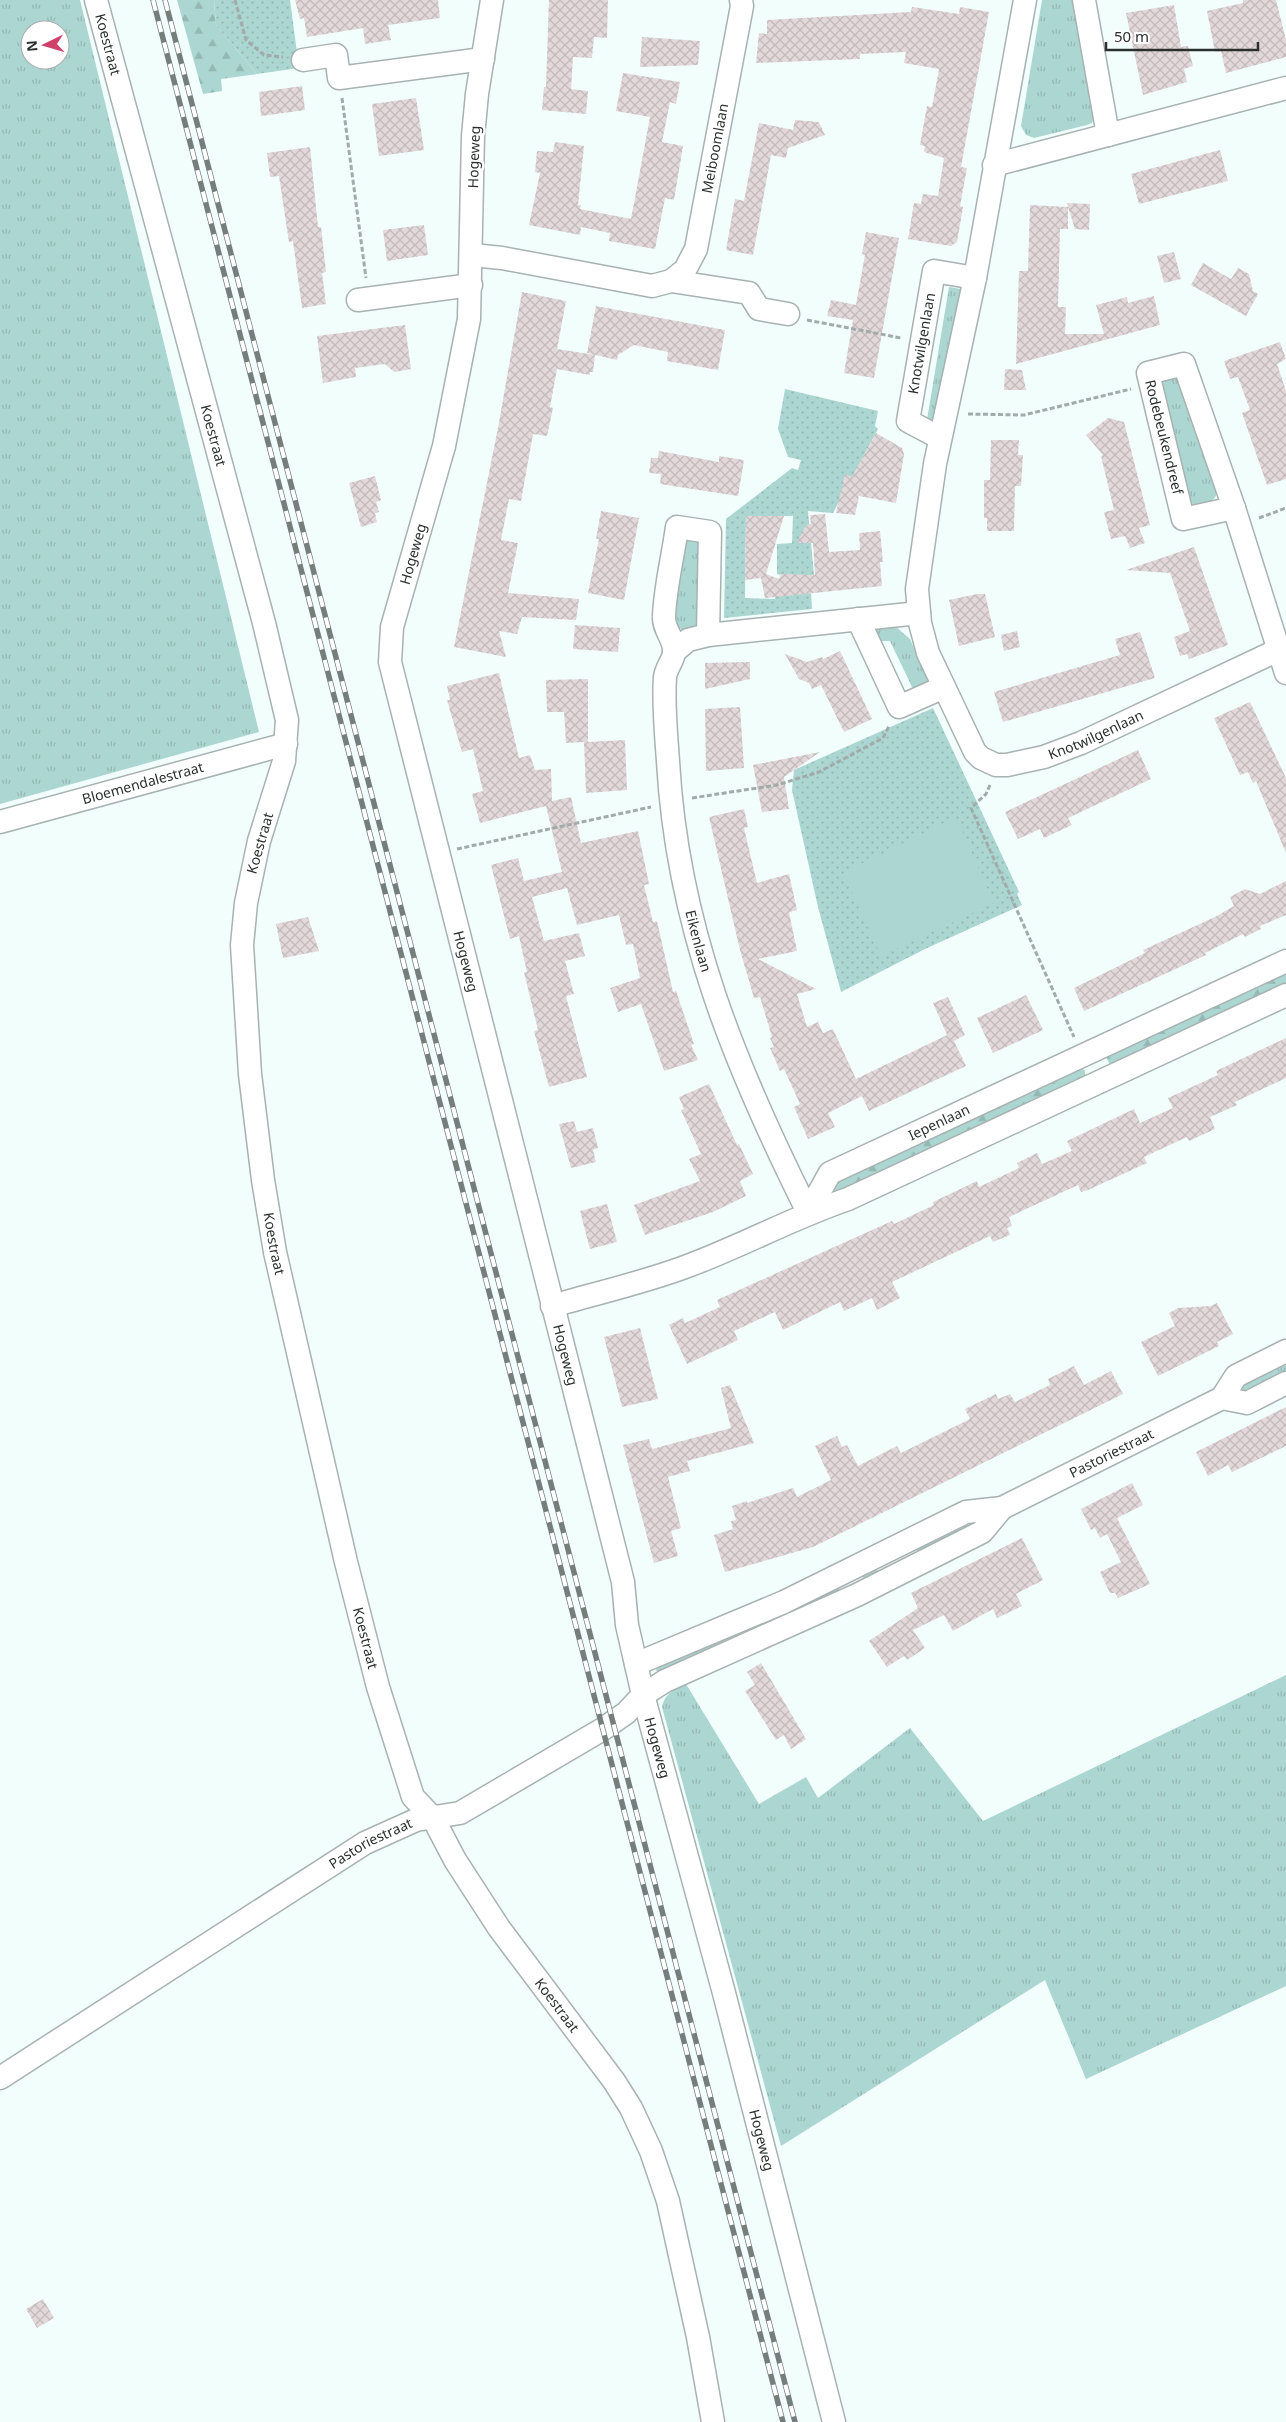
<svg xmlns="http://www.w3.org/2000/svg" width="1286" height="2422" font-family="'Noto Sans',sans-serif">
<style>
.grass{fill:url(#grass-tufts);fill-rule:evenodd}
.forest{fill:url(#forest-firs)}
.park{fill:url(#park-dots);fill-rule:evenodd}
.pitch{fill:#acd6d1}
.building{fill:url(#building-cross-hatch)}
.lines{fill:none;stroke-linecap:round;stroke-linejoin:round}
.minor-casing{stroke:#a7b2b1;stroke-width:25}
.path{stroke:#a1aba9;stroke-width:3;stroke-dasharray:5 2.5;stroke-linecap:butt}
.minor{stroke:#fff;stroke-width:22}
.rail-casing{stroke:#767e7c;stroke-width:5.5}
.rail{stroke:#fff;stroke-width:4;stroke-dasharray:11;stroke-linecap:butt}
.labels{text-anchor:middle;stroke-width:5;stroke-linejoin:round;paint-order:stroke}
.street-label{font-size:14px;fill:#2b302f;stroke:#fff}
</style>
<defs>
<pattern id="grass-tufts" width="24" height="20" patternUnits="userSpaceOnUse" patternTransform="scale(1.25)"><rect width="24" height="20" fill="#acd6d1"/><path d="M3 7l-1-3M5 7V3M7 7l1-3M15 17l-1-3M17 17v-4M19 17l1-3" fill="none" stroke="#94b8b4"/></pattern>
<pattern id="forest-firs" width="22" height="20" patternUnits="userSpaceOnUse" patternTransform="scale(1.25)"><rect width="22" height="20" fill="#acd6d1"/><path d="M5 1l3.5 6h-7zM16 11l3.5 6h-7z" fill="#94b8b4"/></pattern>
<pattern id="park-dots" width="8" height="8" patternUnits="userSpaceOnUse" patternTransform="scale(1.25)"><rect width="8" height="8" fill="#acd6d1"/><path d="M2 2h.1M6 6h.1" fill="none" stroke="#94b8b4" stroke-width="1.8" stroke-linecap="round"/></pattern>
<pattern id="building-cross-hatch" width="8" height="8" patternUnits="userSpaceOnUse" patternTransform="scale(1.25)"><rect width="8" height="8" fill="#e3d8d9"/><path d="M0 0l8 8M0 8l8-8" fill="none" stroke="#c3babb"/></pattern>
</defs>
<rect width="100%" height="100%" fill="#f1fefc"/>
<path class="grass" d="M 0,0 L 80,0 L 259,732 L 0,804 ZM 30,30 L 60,30 L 60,60 L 30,60 Z
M 1042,0 L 1077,0 L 1095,114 L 1092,123 L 1087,125 L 1034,138 L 1026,135 L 1021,126 Z
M 949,287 L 961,289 L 933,422 L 927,420 Z
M 1177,377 L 1217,489 L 1216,496 L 1209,505 L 1194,505 L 1189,501 L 1161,381 Z
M 688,539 L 698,541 L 700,543 L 698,623 C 692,630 685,632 677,627 L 673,610 L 684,543 Z
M 895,626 L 910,639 L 929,684 L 914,691 L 890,641 L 878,641 L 874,628 Z
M 1286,1365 L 1286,1375 L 1247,1393 L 1242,1389 L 1241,1384 L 1247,1378 L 1255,1380 Z
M 963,1520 L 970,1527 L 966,1535 L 872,1582 L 863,1578 L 862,1573 L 867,1567 L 877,1570 L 879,1574 L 919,1554 L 917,1549 L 955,1530 L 957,1522 Z
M 838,1587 L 840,1591 L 764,1627 L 762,1621 Z
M 736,1633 L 738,1636 L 658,1674 L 655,1667 Z
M 1286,1675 L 1286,1986 L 1086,2079 L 1045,1980 L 781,2146 L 662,1707 C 665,1693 674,1690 686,1684 L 759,1804 L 806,1777 L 818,1798 L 910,1728 L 983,1821 Z"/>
<path class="forest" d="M 177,0 L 214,0 L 216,25 L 257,74 L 221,79 L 222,91 L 203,94 Z
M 1286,970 L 1286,986 L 1110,1065 L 1106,1057 Z
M 1081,1067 L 1085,1071 L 1085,1077 L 843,1192 L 835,1192 L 831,1183 Z"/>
<path class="park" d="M 214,0 L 290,0 L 299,68 L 257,74 L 216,25 Z
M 785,389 L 878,411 L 875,426 L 878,429 L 833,513 L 808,511 L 814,575 L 799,575 L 800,594 L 811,593 L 812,609 L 724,618 L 726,519 L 792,468 L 798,470 L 801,460 L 788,457 L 778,429 ZM 746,516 L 793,516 L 792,543 L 777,544 L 777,574 L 782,575 L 776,586 L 775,599 L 745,598 Z
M 933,708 L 1019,892 L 1017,894 L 1022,905 L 925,949 L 841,992 L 818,907 L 792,790 L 794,770 Z"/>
<path class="pitch" d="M 956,817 L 994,903 L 881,956 L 843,873 Z"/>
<path class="building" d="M 295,0 L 438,0 L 440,18 L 388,25 L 391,40 L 365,44 L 363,28 L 307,37 L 304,18 L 300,19 Z
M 549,0 L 608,0 L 607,38 L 594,37 L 592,58 L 573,57 L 571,89 L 588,91 L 586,114 L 542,110 L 544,87 L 546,87 Z
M 1243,0 L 1276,0 L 1286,40 L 1286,57 L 1226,73 L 1221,51 L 1215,52 L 1207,11 L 1243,3 Z
M 1174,5 L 1181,47 L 1188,46 L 1193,66 L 1184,69 L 1187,82 L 1143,95 L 1126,13 Z
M 912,7 L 959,14 L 960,7 L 989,12 L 961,167 L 967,168 L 960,206 L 963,207 L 957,242 L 951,246 L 908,239 L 914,203 L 921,204 L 923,194 L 938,196 L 944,158 L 924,152 L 925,146 L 920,145 L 927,106 L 932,107 L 939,69 L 904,63 L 906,52 L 860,54 L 860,59 L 756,63 L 759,33 L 767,34 L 767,20 L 911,12 Z
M 642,37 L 700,41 L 698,65 L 640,67 Z
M 623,73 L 680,82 L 676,104 L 670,102 L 662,142 L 683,146 L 674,200 L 665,198 L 655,249 L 609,241 L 610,233 L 581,227 L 580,235 L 529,225 L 540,173 L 535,172 L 537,151 L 553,152 L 555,142 L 584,146 L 578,205 L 581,205 L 580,209 L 631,219 L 650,117 L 616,111 Z
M 302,86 L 305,110 L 261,116 L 259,92 Z
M 416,98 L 424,150 L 379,156 L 372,104 Z
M 795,120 L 819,122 L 825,135 L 788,148 L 786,158 L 771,155 L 753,255 L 726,250 L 735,199 L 744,201 L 759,123 L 793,130 Z
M 310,147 L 318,227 L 321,227 L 326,272 L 322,273 L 326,304 L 302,308 L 293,241 L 289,242 L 279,176 L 270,177 L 267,153 Z
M 1220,150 L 1228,181 L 1139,204 L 1131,174 Z
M 1067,203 L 1090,204 L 1089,230 L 1075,229 L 1068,207 L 1068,229 L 1060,229 L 1058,307 L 1066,307 L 1065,334 L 1104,334 L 1096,305 L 1127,297 L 1128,303 L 1154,296 L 1160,325 L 1016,364 L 1019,271 L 1028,271 L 1030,205 L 1068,207 Z
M 424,225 L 428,255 L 387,261 L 383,230 Z
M 866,232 L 899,238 L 874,378 L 844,373 L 853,320 L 827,316 L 831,300 L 856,305 L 865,255 L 862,254 Z
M 1174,252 L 1181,279 L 1164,283 L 1157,256 Z
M 1203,263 L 1231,279 L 1238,268 L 1249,274 L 1253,291 L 1258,294 L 1246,316 L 1191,285 Z
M 522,292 L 566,301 L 557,349 L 595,355 L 593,372 L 590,372 L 590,375 L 557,369 L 550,407 L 553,408 L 547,436 L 533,434 L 521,501 L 509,499 L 501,540 L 518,543 L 508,593 L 579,599 L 576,620 L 522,617 L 517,634 L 499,631 L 506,657 L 454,647 L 498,428 Z
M 596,306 L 725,330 L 718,370 L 667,361 L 668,352 L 634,345 L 618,355 L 617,360 L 587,353 Z
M 405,325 L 411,369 L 394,372 L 385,364 L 355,368 L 356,377 L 323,383 L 317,336 Z
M 1280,342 L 1286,359 L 1277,364 L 1286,391 L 1286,479 L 1267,485 L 1242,413 L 1250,410 L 1238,377 L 1230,379 L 1224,361 Z
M 1005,369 L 1022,370 L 1026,390 L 1004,390 Z
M 1108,418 L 1124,422 L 1150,525 L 1139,528 L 1145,543 L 1130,548 L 1125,536 L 1111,539 L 1104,512 L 1114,510 L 1101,456 L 1103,455 L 1086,435 Z
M 876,433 L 902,448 L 904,454 L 896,503 L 859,496 L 855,515 L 836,513 L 845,474 L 852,477 Z
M 991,440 L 1019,440 L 1018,455 L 1023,455 L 1021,486 L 1015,486 L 1014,531 L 987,531 L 987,518 L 984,518 L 984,480 L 990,480 Z
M 659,451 L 719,462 L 719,456 L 744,460 L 738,496 L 660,484 L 661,474 L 649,473 L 651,458 L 658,458 Z
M 375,476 L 381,500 L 376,502 L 379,512 L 375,513 L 377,522 L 361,527 L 349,483 Z
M 601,511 L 639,518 L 624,600 L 588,593 L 599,539 L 596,539 Z
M 825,514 L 829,552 L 860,550 L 859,533 L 880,531 L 883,562 L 880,562 L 882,586 L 765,598 L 761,578 L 745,580 L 746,516 L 784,516 L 766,574 L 779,579 L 781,574 L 815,575 L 813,543 L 797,543 L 806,525 L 811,524 L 810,515 Z
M 1194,547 L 1228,645 L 1189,659 L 1187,654 L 1180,656 L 1174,637 L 1190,631 L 1170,573 L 1126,570 Z
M 977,594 L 985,594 L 995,637 L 959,646 L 949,600 Z
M 575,625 L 620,628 L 618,652 L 573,649 Z
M 1017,631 L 1020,647 L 1004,651 L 1001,635 Z
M 1140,632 L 1155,678 L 1003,722 L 994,692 L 1120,655 L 1115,639 Z
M 840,651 L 872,719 L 844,732 L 821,685 L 812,689 L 809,683 L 799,679 L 785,654 L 807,662 L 822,657 L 823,659 Z
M 750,662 L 750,679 L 705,689 L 705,663 Z
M 499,673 L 519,758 L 530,755 L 535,770 L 551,769 L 552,801 L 571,797 L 581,843 L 638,831 L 649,884 L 644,885 L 653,922 L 657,921 L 673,992 L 676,991 L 694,1044 L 691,1045 L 698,1060 L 664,1071 L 641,1004 L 618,1012 L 611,990 L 610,988 L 640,978 L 633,944 L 626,945 L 619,915 L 577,925 L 567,888 L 532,897 L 544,941 L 579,933 L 585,956 L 565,961 L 574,994 L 566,996 L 587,1077 L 549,1087 L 534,1031 L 538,1030 L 524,972 L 527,972 L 519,936 L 510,939 L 491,865 L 518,858 L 524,881 L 562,872 L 546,806 L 480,823 L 472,794 L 483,791 L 473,749 L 462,752 L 447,700 L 450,700 L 447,686 Z
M 588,679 L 588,742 L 625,740 L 627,790 L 586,793 L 584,742 L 566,743 L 564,712 L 547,712 L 546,680 Z
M 1250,702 L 1286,778 L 1286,853 L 1256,781 L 1253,783 L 1248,772 L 1240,775 L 1214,718 Z
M 740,707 L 744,768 L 706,771 L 705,709 Z
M 1138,750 L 1151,779 L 1068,818 L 1072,825 L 1044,838 L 1040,829 L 1018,839 L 1005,812 Z
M 820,752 L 784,777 L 789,809 L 762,812 L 753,765 Z
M 744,809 L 748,827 L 744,828 L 757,883 L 789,874 L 797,910 L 789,912 L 797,951 L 758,959 L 816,989 L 797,994 L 807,1027 L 818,1022 L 823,1033 L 833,1029 L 856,1079 L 947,1035 L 933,1003 L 948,997 L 965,1035 L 954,1041 L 966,1066 L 869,1111 L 862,1096 L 828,1113 L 835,1127 L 808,1139 L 794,1107 L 800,1104 L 784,1069 L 780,1071 L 770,1048 L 774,1047 L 770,1038 L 772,1037 L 760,997 L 754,998 L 740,950 L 709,817 Z
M 1286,881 L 1286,915 L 1260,926 L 1261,929 L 1245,937 L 1243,934 L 1205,953 L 1206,955 L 1084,1011 L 1074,988 L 1145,953 L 1143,950 L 1215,917 L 1234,906 L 1230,897 L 1245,889 L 1260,894 Z
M 308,917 L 319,951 L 283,958 L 276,924 Z
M 1026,995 L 1043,1030 L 993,1053 L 977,1018 Z
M 1286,1038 L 1286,1078 L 1235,1102 L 1237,1105 L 1210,1117 L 1215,1129 L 1189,1141 L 1187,1137 L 1144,1157 L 1147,1163 L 1088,1190 L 1081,1192 L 1078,1185 L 1009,1217 L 1012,1226 L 1007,1228 L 1010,1235 L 993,1242 L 990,1236 L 892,1282 L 900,1298 L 877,1310 L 872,1298 L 844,1311 L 840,1302 L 783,1330 L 775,1312 L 734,1331 L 738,1340 L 687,1364 L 669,1325 L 683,1318 L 685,1323 L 720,1307 L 717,1300 L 892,1221 L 894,1224 L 934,1205 L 933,1202 L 977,1181 L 979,1187 L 1019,1168 L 1017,1163 L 1037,1153 L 1042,1164 L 1072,1151 L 1067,1141 L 1134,1109 L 1140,1123 L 1173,1108 L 1168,1098 L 1218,1075 L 1216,1071 Z
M 709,1084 L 737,1145 L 739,1144 L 753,1174 L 740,1181 L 746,1196 L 713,1212 L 645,1235 L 634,1205 L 700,1181 L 689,1159 L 701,1154 L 681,1110 L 684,1109 L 679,1097 Z
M 574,1121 L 577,1132 L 593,1128 L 598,1148 L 593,1150 L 596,1162 L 571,1168 L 559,1124 Z
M 607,1204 L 617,1242 L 590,1249 L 580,1211 Z
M 1217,1303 L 1233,1334 L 1217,1342 L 1219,1346 L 1158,1376 L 1141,1342 L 1175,1326 L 1169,1313 L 1178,1308 L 1211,1306 Z
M 640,1328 L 658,1399 L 622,1407 L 604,1337 Z
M 1074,1366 L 1084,1385 L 1111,1371 L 1123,1394 L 813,1547 L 725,1572 L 714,1535 L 733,1529 L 731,1521 L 736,1520 L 732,1506 L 747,1501 L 747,1503 L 793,1488 L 797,1497 L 831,1480 L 815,1446 L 837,1436 L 842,1447 L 847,1445 L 858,1466 L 897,1446 L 901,1453 L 970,1419 L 965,1409 L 996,1394 L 998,1399 L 1010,1394 L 1015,1402 L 1050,1385 L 1048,1379 Z
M 730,1385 L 754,1443 L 687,1461 L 690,1471 L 668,1477 L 681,1528 L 671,1531 L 678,1556 L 654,1563 L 623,1445 L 649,1439 L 652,1449 L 731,1428 L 721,1388 Z
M 1286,1407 L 1286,1446 L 1232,1472 L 1228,1465 L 1208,1476 L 1196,1452 Z
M 1132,1483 L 1143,1505 L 1117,1518 L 1150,1584 L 1118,1598 L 1115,1593 L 1110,1593 L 1100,1572 L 1121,1562 L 1107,1534 L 1100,1538 L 1095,1528 L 1091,1530 L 1081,1509 Z
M 1022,1538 L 1043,1580 L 1016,1594 L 1022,1606 L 997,1618 L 993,1609 L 953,1631 L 944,1615 L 913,1630 L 925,1648 L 907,1660 L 904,1656 L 887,1667 L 869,1641 L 918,1608 L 911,1593 Z
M 761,1663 L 806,1739 L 791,1749 L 784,1735 L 776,1740 L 745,1691 L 755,1685 L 747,1672 Z
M 43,2299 L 54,2318 L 37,2328 L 26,2309 Z"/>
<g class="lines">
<defs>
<g id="minor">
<path id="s1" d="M 96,0 L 264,623 L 287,720 L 284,761 L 259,841 L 246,903 L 242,945 L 250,1074 L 263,1180 L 275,1252 L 346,1562 L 378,1687 L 413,1797 L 433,1818 L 455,1860 L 499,1928 L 614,2081 L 631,2108 L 651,2151 L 668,2201 L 698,2337 L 713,2422"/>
<path id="s2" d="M 492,0 L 477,94 L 473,136 L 469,319 L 444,446 L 392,627 L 390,662 L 623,1582 L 627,1625 L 643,1695 L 724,1993 L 834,2422"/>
<path id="s3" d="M 1025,0 L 975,278 L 935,464 L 917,589 L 920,623 L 928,653 L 975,752 L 981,758 L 996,765 L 1007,765 L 1044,757 L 1081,743 L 1278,650"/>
<path d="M 1084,0 L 1108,135"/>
<path d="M 303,60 L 336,55 L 339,78 L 483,59"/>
<path d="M 994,165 L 1286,88"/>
<path d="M 472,255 L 502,258 L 652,286 L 671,281 L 749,293 L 759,309 L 788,314"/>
<path id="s4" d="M 671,281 L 685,270 L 696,249 L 742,6 L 741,0"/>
<path d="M 358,300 L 471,285"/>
<path d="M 1184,364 L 1234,508 L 1183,519 L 1148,373 Z"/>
<path id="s5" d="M 940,438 L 908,421 L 934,271 L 975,278"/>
<path d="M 1234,508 L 1286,673"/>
<path d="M 858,619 L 899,707 L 944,687"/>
<path id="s6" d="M 708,635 L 710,532 L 677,527 C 673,557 665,587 664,617 C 663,629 676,641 674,653 C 673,661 666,668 665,677 C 663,705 666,733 668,761 C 677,926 735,1066 808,1212"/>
<path d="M 674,652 L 688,640 L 708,635 L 919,613"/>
<path id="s7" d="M 0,822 L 286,744"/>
<path id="s8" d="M 808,1212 L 830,1173 L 1286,961"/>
<path d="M 552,1306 C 597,1293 642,1283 685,1267 C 740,1247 792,1218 848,1199 L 1286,995"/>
<path d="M 1222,1398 L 1247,1403 L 1286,1383"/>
<path id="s9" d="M 636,1664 L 784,1602 L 966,1512 L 1002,1508 L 1222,1398 L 1236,1376 L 1286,1351"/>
<path id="s10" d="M 0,2078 L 365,1843 L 416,1820 L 460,1813 L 603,1729 L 626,1713 L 643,1695 L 665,1681 L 857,1595 L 982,1532 L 1002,1508"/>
</g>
</defs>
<use href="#minor" class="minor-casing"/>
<path class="path" d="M 235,0 L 246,40 L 264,55 L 283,57
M 342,98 L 366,278
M 807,320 L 901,338
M 968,414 L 1024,415 L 1131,389
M 1259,518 L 1286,508
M 990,785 L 986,794 L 971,808 L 1074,1037
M 692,798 L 777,785 L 819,772 L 883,738 L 889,726
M 457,849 L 651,807"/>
<use href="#minor" class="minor"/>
<defs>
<path id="rail" d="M 153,0 L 783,2422
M 165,0 L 795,2422"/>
</defs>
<use href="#rail" class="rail-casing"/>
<use href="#rail" class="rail"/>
</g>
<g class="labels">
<g class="street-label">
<text dy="5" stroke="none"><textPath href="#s1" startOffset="46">Koestraat</textPath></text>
<text dy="5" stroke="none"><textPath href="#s4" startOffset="144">Meiboomlaan</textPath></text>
<text transform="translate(474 157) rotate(-88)" y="5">Hogeweg</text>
<text dy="5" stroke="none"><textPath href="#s5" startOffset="115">Knotwilgenlaan</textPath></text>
<text dy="5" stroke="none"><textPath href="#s1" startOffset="451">Koestraat</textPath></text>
<text transform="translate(1164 437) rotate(76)" y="5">Rodebeukendreef</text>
<text transform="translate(413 554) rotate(-74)" y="5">Hogeweg</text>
<text dy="5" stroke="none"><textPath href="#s3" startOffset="904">Knotwilgenlaan</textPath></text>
<text dy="5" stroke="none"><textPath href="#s7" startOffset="148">Bloemendalestraat</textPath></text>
<text transform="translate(260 843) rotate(-74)" y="5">Koestraat</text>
<text dy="5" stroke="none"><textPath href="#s6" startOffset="558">Eikenlaan</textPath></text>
<text dy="5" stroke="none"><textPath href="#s2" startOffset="982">Hogeweg</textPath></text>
<text dy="5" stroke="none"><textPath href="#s8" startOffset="165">Iepenlaan</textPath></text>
<text dy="5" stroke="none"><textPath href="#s1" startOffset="1276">Koestraat</textPath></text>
<text dy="5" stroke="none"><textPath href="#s2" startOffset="1388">Hogeweg</textPath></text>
<text dy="5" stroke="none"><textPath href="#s9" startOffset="522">Pastoriestraat</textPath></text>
<text dy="5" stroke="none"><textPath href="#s1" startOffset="1681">Koestraat</textPath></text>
<text dy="5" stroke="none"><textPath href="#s2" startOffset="1792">Hogeweg</textPath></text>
<text dy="5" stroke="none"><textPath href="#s10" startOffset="439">Pastoriestraat</textPath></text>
<text dy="5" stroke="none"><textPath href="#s1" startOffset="2101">Koestraat</textPath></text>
<text dy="5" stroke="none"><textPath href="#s2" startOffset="2198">Hogeweg</textPath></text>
</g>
</g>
<g transform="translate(45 45) rotate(265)"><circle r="24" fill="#ffffff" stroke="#aaacac"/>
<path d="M0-4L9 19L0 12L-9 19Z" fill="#cf416a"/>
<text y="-8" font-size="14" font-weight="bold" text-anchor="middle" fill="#2b302f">N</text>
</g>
<path d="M1106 42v8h152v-8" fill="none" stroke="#2b302f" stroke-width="2.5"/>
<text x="1114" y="42" font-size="15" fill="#2b302f" stroke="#ffffff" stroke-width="4" paint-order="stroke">50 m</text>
</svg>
